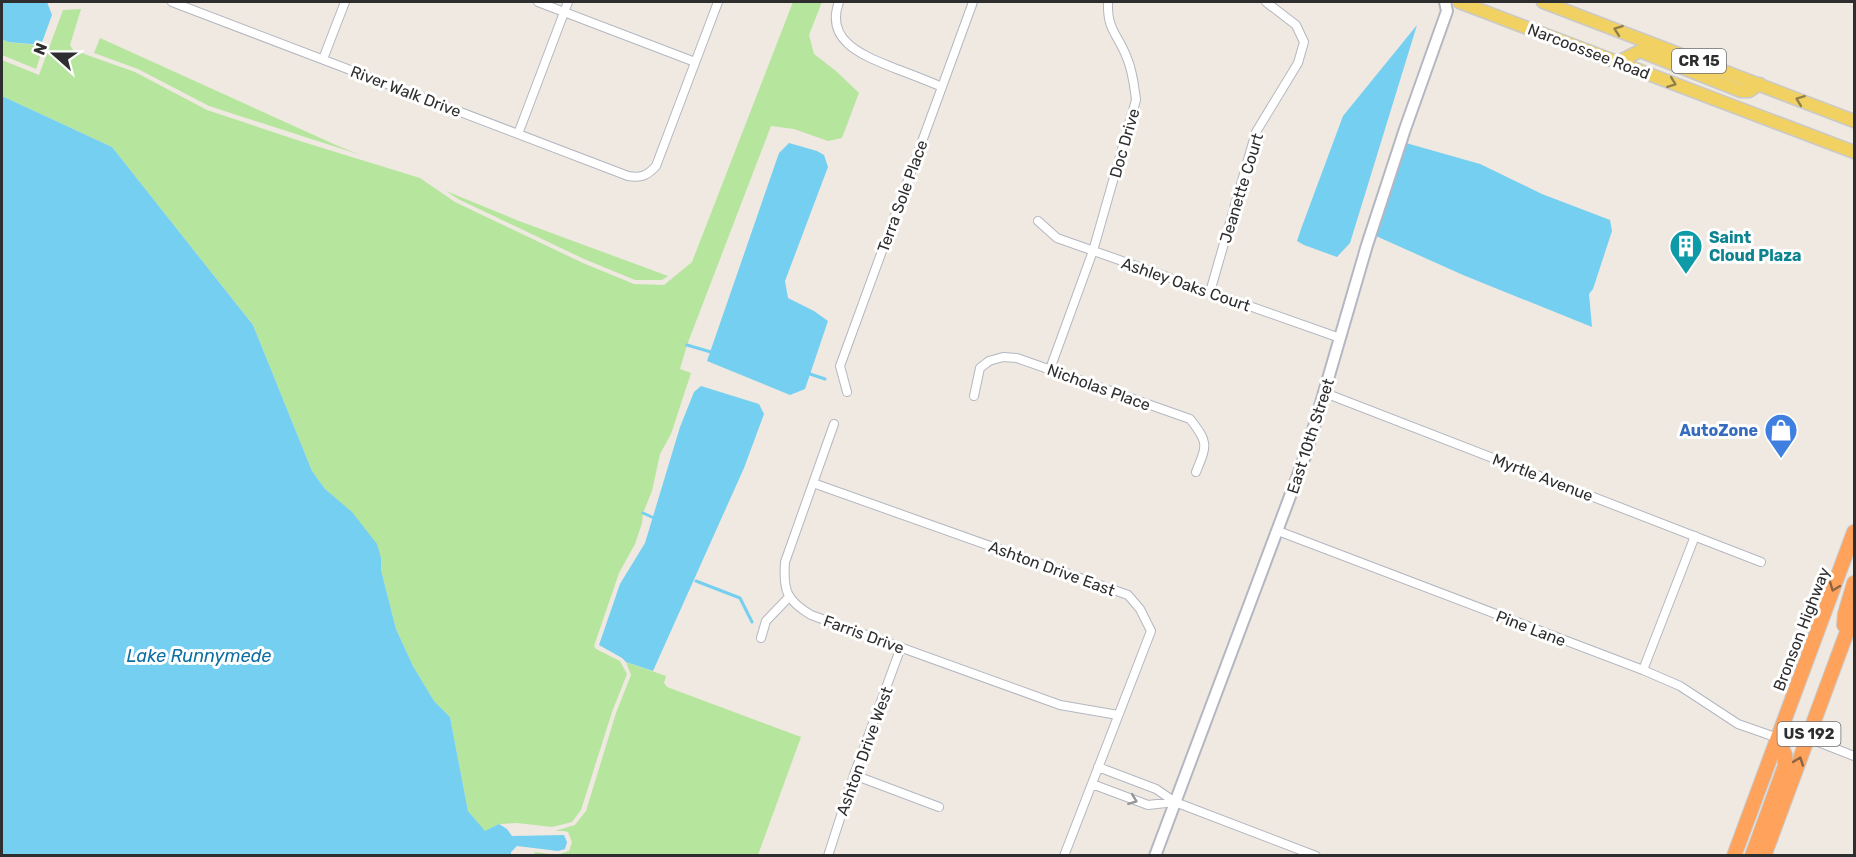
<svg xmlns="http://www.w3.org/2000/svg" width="1856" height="857" font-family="Rubik,sans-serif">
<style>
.green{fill:#b6e59e}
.water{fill:#75cff0}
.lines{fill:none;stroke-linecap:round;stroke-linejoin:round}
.stream{stroke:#75cff0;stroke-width:3}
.street-casing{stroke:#b4b7c1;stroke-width:10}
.secondary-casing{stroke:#b4b7c1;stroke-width:14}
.primary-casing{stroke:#c9c9c9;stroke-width:15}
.highway-casing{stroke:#c9c9c9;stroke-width:16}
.street{stroke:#fff;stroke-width:8}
.secondary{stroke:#fff;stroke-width:10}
.primary{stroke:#f2d163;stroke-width:12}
.highway{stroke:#ffa35c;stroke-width:14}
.oneway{stroke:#908048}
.oneway2{stroke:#8c6343}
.oneway3{stroke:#969696}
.labels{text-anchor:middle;stroke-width:6;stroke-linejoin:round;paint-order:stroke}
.shield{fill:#fff;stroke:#6d6d6d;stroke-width:1.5}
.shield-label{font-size:15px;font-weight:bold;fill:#2e2e2e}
.street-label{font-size:16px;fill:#2e2e2e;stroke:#fff}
.culture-label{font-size:16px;font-weight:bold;fill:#0d838f;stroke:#fff;text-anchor:start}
.shop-label{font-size:16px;font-weight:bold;fill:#366cbe;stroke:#fff;text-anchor:end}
.water-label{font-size:18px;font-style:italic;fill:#0d6fa3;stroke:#fff}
</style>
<rect width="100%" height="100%" fill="#efe9e1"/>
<path class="green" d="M 793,2 L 822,2 L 809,35 L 814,54 L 836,71 L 859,93 L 842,138 L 828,141 L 794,129 L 771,126 L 687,345 L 680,369 L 691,373 L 671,434 L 660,454 L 652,491 L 643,513 L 642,523 L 635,544 L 619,573 L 594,646 L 596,649 L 620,661 L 627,674 L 612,712 L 581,810 L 572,822 L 552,827 L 517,823 L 499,824 L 485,832 L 468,811 L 450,717 L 434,701 L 413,666 L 396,629 L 381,570 L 381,558 L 339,502 L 325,489 L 312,471 L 253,325 L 112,147 L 2,96 L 2,60 L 39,75 L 63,10 L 81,9 L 70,45 L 73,50 L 135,72 L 207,110 L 303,142 L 420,178 L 455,202 L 583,263 L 634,284 L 664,285 L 692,262 Z
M 100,38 L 338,146 L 361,155 L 209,106 L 138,69 L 94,53 Z
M 2,39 L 8,42 L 44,46 L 36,69 L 2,55 Z
M 446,191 L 519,221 L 668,276 L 662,280 L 635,280 L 584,259 L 458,199 Z
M 626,662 L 666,676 L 664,683 L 667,687 L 801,737 L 758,855 L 534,855 L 535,852 L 557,855 L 569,851 L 572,842 L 568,832 L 564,831 L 555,831 L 575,825 L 586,811 L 616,713 L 631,675 Z"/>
<path class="water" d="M 2,2 L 47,2 L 52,15 L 41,45 L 8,42 L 2,39 Z
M 1417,25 L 1350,243 L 1337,257 L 1304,245 L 1297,241 L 1301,229 L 1343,116 Z
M 2,96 L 112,147 L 253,325 L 312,471 L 325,489 L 352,512 L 377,544 L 381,558 L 381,570 L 396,629 L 413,666 L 434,701 L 450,717 L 468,811 L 485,831 L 499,824 L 507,829 L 512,836 L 564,835 L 567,842 L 565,849 L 558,851 L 517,846 L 511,852 L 511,856 L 2,855 Z
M 789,143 L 817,151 L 824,155 L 828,167 L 785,281 L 788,298 L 814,311 L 828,321 L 805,389 L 790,395 L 707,361 L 779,153 Z
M 1406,143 L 1480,164 L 1542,194 L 1610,220 L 1612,231 L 1593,289 L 1589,294 L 1592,327 L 1463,275 L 1376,236 Z
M 701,386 L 759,404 L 764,414 L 744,468 L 653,671 L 626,662 L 622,658 L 599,645 L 620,584 L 645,543 L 680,427 L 694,392 Z"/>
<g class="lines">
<path class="stream" d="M 687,345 L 711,352
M 807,373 L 825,379
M 643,513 L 654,518
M 696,581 L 740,598 L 752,622"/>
<defs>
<path id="street" d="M 172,2 L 628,176 C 641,178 647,176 656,166 L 718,2
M 538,2 L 695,62
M 839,2 C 824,42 865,56 894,68 C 910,74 926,80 942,87
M 323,59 L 345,2
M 518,134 L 568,2
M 1038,221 L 1057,238 L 1340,338
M 1210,292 L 1256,132 L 1298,63 L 1304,42 L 1296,25 L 1266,2
M 1050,369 L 1093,251 L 1136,100 C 1134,85 1133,72 1127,58 C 1118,34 1107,31 1108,2
M 847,392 L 840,366 L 973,2
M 1325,393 L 1761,562
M 974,396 L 980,368 L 989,361 L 1003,357 L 1017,358 L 1190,419 C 1209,443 1207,445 1196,472
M 834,424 L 785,562 C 783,590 786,600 811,615 L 1060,705 L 1118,715
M 813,483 L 1128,595 L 1140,609 L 1151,631 L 1064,856
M 1278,531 L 1643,670 L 1680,686 L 1738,724 L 1778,738
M 761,638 L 766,621 L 789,597
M 1643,670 L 1695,536
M 1808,738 L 1854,756
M 1098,767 L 1156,789 L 1175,802 L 1316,856
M 854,775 L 939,807
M 1092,784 L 1148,805 L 1175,802
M 828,856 L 854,775 L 901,647"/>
<path id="secondary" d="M 1155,856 L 1307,451 L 1367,245 L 1405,129 L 1447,11 L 1445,2"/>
<path id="primary" d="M 1459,2 L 1854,152
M 1543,2 L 1854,121
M 1618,62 L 1640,51 L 1741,91 L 1749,91 L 1760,84"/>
<path id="highway" d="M 1844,625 L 1845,614 L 1854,583
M 1734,856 L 1854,532
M 1752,856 L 1785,766 L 1785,755 L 1778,738
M 1764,856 L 1854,613"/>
</defs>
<use href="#street" class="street-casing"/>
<use href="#secondary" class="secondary-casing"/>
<use href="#primary" class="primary-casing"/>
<use href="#highway" class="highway-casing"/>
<use href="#street" class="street"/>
<use href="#secondary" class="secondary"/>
<use href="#primary" class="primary"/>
<use href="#highway" class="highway"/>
</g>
<defs><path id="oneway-chevron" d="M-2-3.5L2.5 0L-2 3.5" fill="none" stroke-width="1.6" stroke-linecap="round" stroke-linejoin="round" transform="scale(1.5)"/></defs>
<g class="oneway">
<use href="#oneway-chevron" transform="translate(1618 30) rotate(-160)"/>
<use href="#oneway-chevron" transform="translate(1672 83) rotate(21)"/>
<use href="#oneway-chevron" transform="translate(1800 100) rotate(-159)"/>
</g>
<g class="oneway2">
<use href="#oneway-chevron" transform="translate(1834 587) rotate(111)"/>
<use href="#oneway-chevron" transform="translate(1799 761) rotate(-70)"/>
</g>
<use class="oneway3" href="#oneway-chevron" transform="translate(1133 800) rotate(21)"/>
<defs>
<symbol id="building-pin" viewBox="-11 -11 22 30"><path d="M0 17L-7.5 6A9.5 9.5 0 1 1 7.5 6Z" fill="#0f9aa8" stroke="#fff"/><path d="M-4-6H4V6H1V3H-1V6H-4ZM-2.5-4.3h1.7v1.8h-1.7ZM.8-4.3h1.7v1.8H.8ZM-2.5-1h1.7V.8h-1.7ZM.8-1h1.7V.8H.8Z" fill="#fff"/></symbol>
<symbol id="shop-pin" viewBox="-11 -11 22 30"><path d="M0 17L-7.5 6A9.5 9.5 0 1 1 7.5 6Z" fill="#3f7fe0" stroke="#fff"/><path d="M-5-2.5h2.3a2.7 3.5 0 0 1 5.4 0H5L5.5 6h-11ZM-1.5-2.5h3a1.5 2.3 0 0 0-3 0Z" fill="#fff"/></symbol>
</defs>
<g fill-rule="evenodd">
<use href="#building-pin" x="1667" y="227" width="38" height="52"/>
<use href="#shop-pin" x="1762" y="411" width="38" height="52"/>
</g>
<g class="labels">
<g class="shield">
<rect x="1672" y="49" width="54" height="24" rx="4.5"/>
<rect x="1777.5" y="722" width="63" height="24" rx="4.5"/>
</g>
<g class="shield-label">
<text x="1699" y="66">CR 15</text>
<text x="1809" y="739">US 192</text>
</g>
<g class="street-label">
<text transform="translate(1589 51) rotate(21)" y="6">Narcoossee Road</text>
<text transform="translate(406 91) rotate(21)" y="6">River Walk Drive</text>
<text transform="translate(1124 143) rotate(-74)" y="6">Doc Drive</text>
<text transform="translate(1241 188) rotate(-73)" y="6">Jeanette Court</text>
<text transform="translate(902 196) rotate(-70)" y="6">Terra Sole Place</text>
<text transform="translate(1186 284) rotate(19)" y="6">Ashley Oaks Court</text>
<text transform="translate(1099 387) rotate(20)" y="6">Nicholas Place</text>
<text transform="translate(1310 436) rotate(-72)" y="6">East 10th Street</text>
<text transform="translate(1543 477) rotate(21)" y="6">Myrtle Avenue</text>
<text transform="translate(1052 568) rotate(20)" y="6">Ashton Drive East</text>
<text transform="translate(1531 628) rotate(21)" y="6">Pine Lane</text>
<text transform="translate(1801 629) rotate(-69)" y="6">Bronson Highway</text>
<text transform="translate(864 634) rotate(20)" y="6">Farris Drive</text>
<text transform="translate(864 751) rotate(-70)" y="6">Ashton Drive West</text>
</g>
<g class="culture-label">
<text x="1709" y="243">Saint<tspan x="1709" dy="18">Cloud Plaza</tspan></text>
</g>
<g class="shop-label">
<text x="1758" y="436">AutoZone</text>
</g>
<g class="water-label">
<text x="199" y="662">Lake Runnymede</text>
</g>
</g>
<rect width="1856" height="857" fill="none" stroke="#2e2e2e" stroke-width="6"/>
<g transform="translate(54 54) rotate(291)" stroke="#ffffff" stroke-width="4.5" paint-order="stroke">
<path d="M0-4.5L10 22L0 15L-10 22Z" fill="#2e2e2e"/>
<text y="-9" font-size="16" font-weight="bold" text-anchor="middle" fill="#2e2e2e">N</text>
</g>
</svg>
